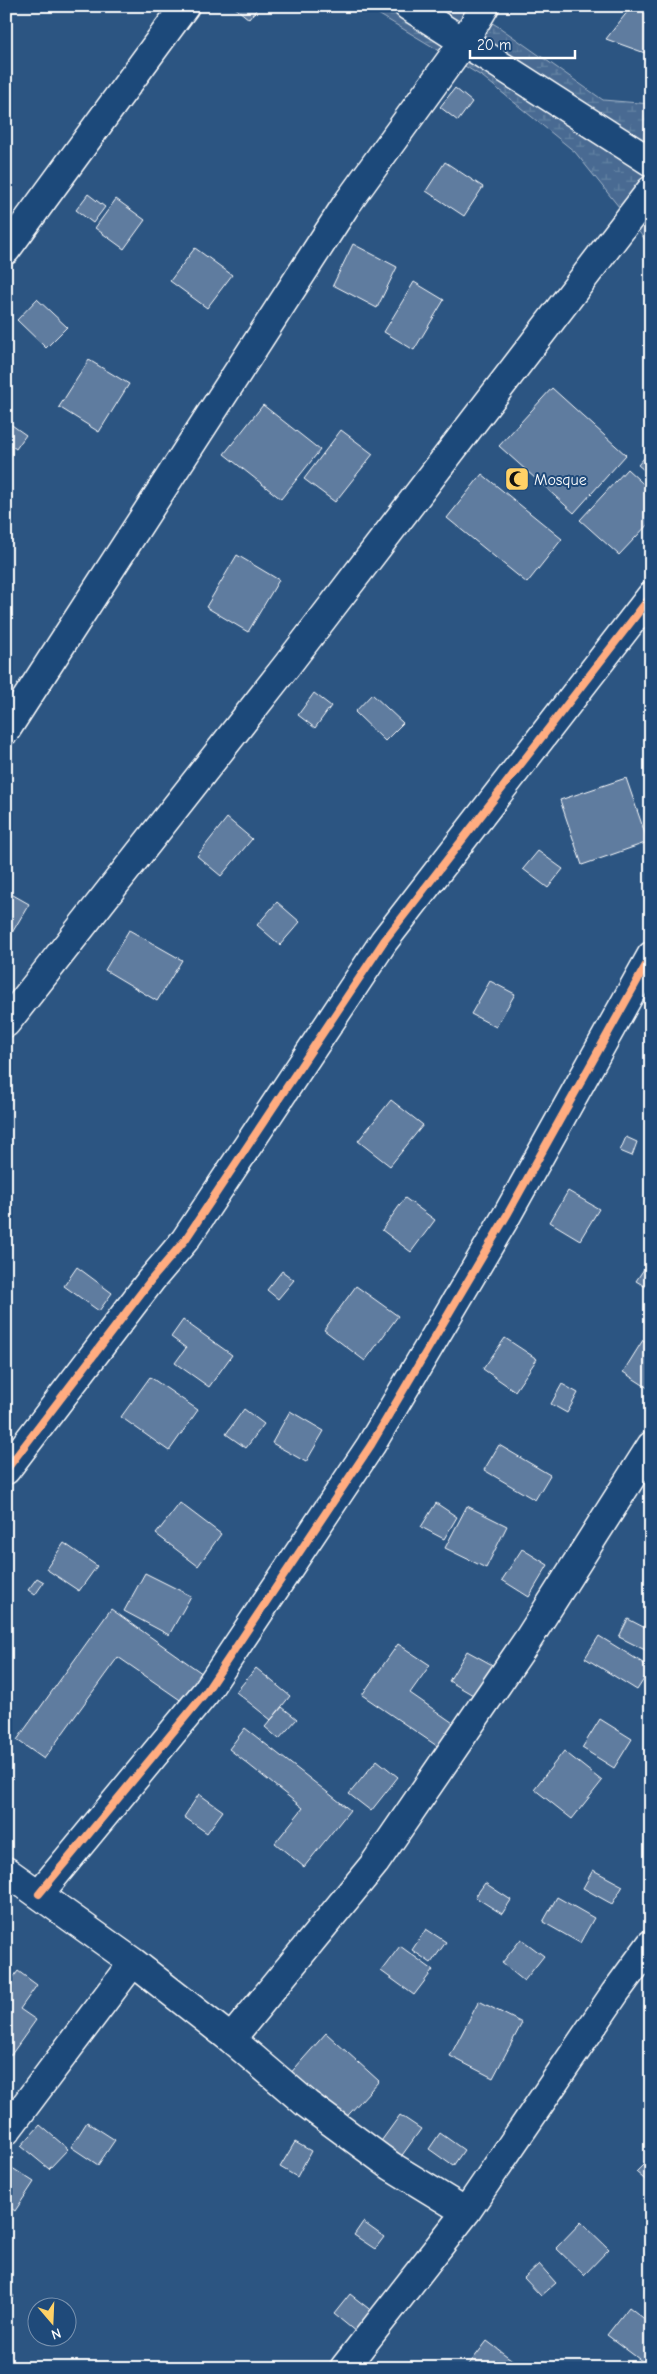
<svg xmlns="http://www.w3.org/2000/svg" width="657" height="2374" font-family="'Comic Neue',sans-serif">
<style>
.wetland{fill:url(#wetland-marsh);stroke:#a4b5c8}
.building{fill:#5e7c9f;stroke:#fff}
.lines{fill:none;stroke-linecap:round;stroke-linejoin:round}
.minor-casing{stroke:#fff;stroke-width:31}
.minor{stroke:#1f4a7a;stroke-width:28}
.cycleway-casing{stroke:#1f4a7a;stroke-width:11}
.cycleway{stroke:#ffac80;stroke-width:8}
.labels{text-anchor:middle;stroke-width:4;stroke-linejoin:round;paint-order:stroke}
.poi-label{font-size:16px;fill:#fff;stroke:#1f4a7a;text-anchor:start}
</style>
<defs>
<pattern id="wetland-marsh" width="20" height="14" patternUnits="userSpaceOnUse" patternTransform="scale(1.25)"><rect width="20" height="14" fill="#486b92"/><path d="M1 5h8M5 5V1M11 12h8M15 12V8" fill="none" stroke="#6381a2"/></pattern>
</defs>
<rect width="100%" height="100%" fill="#2c5582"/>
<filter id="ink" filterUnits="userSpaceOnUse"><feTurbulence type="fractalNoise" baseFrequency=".02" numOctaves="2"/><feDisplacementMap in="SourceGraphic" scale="10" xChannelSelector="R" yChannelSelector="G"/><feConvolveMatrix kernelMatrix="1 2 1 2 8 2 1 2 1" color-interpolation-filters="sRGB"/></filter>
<g filter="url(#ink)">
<path class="wetland" d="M 365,6 L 464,6 L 499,27 L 603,100 L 651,104 L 651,247 L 575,152 L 483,77 Z"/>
<path class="building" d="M 233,6 L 259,6 L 249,19 Z
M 632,6 L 651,6 L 651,45 L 645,53 L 606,39 Z
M 455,88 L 472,102 L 458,121 L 440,107 Z
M 445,162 L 483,187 L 464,216 L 426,191 Z
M 88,194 L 105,207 L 93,223 L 76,210 Z
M 116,199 L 145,220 L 124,249 L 95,228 Z
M 353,244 L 397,267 L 377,308 L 333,285 Z
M 195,248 L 232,275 L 207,308 L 170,281 Z
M 414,282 L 444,300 L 414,350 L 384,332 Z
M 37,299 L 67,327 L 46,348 L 17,320 Z
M 89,360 L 129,384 L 99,432 L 59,407 Z
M 552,388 L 626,455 L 574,513 L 499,446 Z
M 263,405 L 320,450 L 281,499 L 224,454 Z
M 6,421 L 26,435 L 16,449 L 6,442 Z
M 341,430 L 373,454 L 335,502 L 304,479 Z
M 651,450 L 651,476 L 638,465 Z
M 627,469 L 651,491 L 651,521 L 619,555 L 580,520 Z
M 482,474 L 562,539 L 527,583 L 447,518 Z
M 237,555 L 279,580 L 248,632 L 206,607 Z
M 314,693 L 331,706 L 315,728 L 298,715 Z
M 372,694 L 403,723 L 385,741 L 355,712 Z
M 626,778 L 648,842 L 582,865 L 560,800 Z
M 227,818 L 252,839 L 221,876 L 197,856 Z
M 538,851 L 563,869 L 548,888 L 523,869 Z
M 6,891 L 29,904 L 6,943 Z
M 277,902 L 300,922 L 280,945 L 257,925 Z
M 129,930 L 182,960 L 157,1001 L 105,970 Z
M 490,981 L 515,994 L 496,1027 L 471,1014 Z
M 391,1100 L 423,1125 L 390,1166 L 358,1141 Z
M 626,1137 L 637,1142 L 632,1156 L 620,1151 Z
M 568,1191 L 599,1209 L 580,1240 L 550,1222 Z
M 405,1198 L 435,1220 L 411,1252 L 382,1230 Z
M 648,1263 L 651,1265 L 651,1290 L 636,1281 Z
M 77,1267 L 112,1293 L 99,1311 L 64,1286 Z
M 282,1271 L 294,1280 L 278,1299 L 267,1290 Z
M 356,1286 L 398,1316 L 365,1361 L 324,1330 Z
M 183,1320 L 232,1355 L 209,1387 L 175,1363 L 186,1348 L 171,1337 Z
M 505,1338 L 537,1359 L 515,1391 L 483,1369 Z
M 643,1340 L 651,1345 L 651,1390 L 623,1372 Z
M 150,1377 L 198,1410 L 169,1451 L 121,1417 Z
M 562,1384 L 578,1393 L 567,1413 L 551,1404 Z
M 244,1409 L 264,1424 L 246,1448 L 226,1434 Z
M 290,1411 L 324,1431 L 306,1462 L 272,1443 Z
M 499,1445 L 550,1475 L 535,1500 L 484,1470 Z
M 180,1503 L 221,1534 L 198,1566 L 156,1534 Z
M 436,1503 L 457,1517 L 444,1539 L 421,1527 Z
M 467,1506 L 507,1526 L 486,1568 L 445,1548 Z
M 64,1543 L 97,1566 L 79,1591 L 46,1569 Z
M 522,1549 L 548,1565 L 529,1597 L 502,1580 Z
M 145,1573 L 191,1596 L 169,1635 L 124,1611 Z
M 37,1578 L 44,1582 L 35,1595 L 28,1590 Z
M 111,1609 L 206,1676 L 186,1704 L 118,1657 L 44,1759 L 17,1740 Z
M 628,1619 L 651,1631 L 651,1638 L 645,1650 L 619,1637 Z
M 599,1636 L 651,1668 L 637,1690 L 585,1658 Z
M 398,1644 L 430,1665 L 410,1693 L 456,1725 L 440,1748 L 362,1695 Z
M 467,1651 L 498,1668 L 480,1699 L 449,1681 Z
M 256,1668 L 290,1696 L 271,1720 L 236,1692 Z
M 282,1707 L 297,1719 L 279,1739 L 265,1727 Z
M 600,1719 L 632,1739 L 614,1768 L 582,1748 Z
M 245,1728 L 350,1810 L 304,1867 L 275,1843 L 303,1808 L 229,1749 Z
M 564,1751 L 602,1781 L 572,1819 L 534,1789 Z
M 377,1760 L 398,1777 L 371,1811 L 349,1794 Z
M 199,1794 L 223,1811 L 207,1833 L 184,1817 Z
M 593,1870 L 623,1886 L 612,1904 L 583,1888 Z
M 485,1883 L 511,1900 L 502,1914 L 475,1897 Z
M 557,1897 L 594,1918 L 580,1943 L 543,1922 Z
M 426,1929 L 446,1942 L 431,1963 L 412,1950 Z
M 521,1939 L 544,1956 L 524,1981 L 502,1963 Z
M 400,1946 L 433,1970 L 414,1995 L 381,1971 Z
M 18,1971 L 37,1985 L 20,2009 L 36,2020 L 11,2055 L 6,2051 L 6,1987 Z
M 479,2001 L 522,2023 L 493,2078 L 450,2056 Z
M 326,2033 L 379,2081 L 341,2123 L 288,2076 Z
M 400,2115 L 421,2129 L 400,2158 L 379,2144 Z
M 87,2122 L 115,2140 L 98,2165 L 71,2147 Z
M 40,2125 L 68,2149 L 49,2169 L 21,2146 Z
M 440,2133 L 464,2150 L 453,2166 L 429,2149 Z
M 295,2142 L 311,2151 L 297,2177 L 280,2167 Z
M 651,2157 L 651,2185 L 636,2172 Z
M 6,2164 L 34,2182 L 15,2211 L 6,2205 Z
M 363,2222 L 384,2237 L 375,2249 L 354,2235 Z
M 581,2222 L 609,2249 L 584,2275 L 556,2248 Z
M 539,2264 L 556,2283 L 541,2296 L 524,2278 Z
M 6,2289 L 14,2296 L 6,2306 Z
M 350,2294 L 373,2312 L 356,2332 L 334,2314 Z
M 629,2307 L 651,2324 L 651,2352 L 643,2362 L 607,2335 Z
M 487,2341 L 515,2362 L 510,2368 L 467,2367 Z"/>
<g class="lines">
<defs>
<path id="minor" d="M 408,6 L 651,162
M 6,250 L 185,6
M 6,730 L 346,205 L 463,43 L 485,6
M 6,1023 L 288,664 L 651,190
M 6,1470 L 151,1280 L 185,1240 L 384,941 L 651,596
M 6,1871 L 133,1962 L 231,2039 L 307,2104 L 391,2166 L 466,2212
M 39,1894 L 206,1692 L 371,1445 L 507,1215 L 651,956
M 231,2039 L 375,1863 L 529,1638 L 651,1446
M 6,2131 L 133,1962
M 344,2368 L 466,2212 L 615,1993 L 651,1944"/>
</defs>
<use href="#minor" class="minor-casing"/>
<use href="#minor" class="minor"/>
<defs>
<path id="cycleway" d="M 6,1470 L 151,1280 L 185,1240 L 384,941 L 651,596
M 39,1894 L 206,1692 L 371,1445 L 507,1215 L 651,956"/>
</defs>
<use href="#cycleway" class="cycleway-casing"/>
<use href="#cycleway" class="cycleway"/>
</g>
</g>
<defs>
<symbol id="mosque-square" viewBox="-11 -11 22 22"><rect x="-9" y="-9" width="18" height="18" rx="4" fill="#ffd166" stroke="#1f4a7a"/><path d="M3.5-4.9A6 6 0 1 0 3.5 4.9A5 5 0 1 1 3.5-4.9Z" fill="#111"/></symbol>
</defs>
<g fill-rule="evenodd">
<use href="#mosque-square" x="503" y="465" width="28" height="28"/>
</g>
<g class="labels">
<g class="poi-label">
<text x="534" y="485">Mosque</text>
</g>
</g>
<rect width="657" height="2374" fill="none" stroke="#1f4a7a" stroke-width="25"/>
<rect x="12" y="12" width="632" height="2349" fill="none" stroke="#fff" stroke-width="2" filter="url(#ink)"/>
<g transform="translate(52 2322) rotate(161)"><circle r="24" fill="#1f4a7a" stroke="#7992af"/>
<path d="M0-4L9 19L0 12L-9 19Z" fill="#ffd166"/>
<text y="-8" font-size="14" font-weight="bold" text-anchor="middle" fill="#ffffff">N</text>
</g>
<path d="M470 50v8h105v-8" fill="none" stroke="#ffffff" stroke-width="2.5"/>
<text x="477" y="50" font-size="15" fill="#ffffff" stroke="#1f4a7a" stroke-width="4" paint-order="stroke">20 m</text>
</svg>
